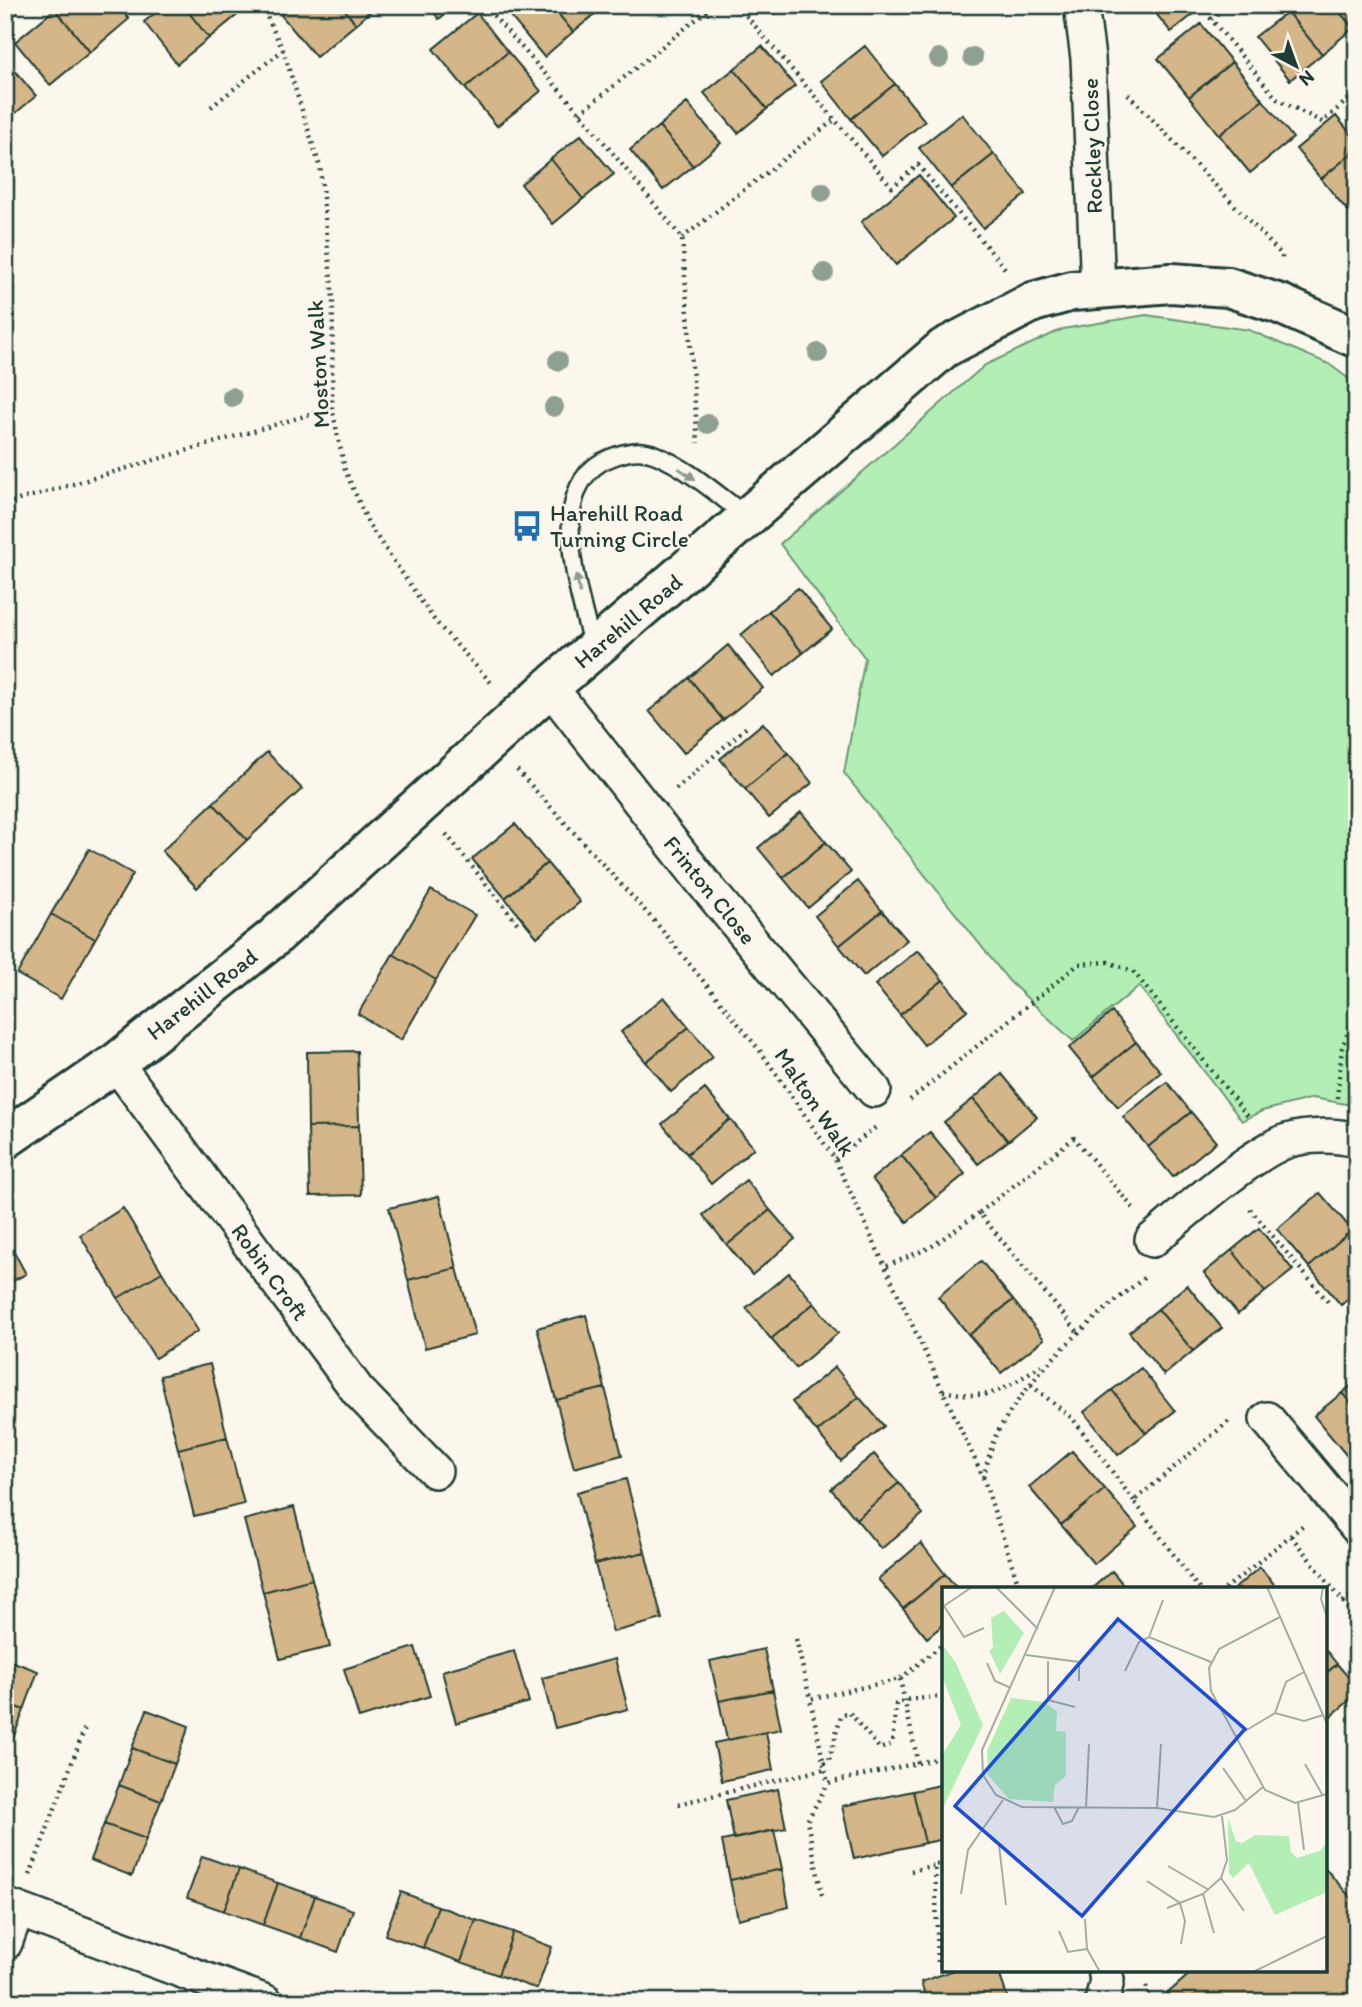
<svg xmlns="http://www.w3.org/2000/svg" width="1362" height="2007" font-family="Itim,sans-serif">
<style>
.green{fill:#b3efb4;stroke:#699674;stroke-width:2}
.building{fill:#d5b688;stroke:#1f3d34;stroke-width:2}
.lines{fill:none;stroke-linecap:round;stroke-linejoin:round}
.service-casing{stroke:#1f3d34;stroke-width:21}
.minor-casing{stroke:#1f3d34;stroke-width:38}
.tertiary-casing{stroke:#1f3d34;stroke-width:44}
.path{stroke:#1f3d34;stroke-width:4.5;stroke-dasharray:2 5;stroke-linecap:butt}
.service{stroke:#fbf7ec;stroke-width:16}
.minor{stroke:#fbf7ec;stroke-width:33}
.tertiary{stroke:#fbf7ec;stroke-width:38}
.tree{fill:#8ea091}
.oneway{fill:#8d9a90}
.labels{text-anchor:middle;stroke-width:5;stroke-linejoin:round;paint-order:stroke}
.street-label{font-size:23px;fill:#1f3d34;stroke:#fbf7ec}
.poi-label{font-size:23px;fill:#1f3d34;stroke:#fbf7ec;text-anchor:start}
.inset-road{fill:none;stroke:#a3ada2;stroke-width:2}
.view{fill:#1d4ed8;fill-opacity:0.15;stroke:#1d4ed8;stroke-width:3.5}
.inset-edge{fill:none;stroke:#1f3d34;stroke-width:3.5}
</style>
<rect width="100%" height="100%" fill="#fbf7ec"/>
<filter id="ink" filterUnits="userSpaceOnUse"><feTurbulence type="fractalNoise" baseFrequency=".0143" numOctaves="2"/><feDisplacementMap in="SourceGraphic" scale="14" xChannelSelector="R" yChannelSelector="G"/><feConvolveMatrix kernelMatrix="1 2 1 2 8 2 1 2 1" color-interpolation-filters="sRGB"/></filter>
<g filter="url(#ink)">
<path class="green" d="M 1146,315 L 1249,330 L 1329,364 L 1357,385 L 1357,1106 L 1313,1098 L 1262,1111 L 1242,1121 L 1139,986 L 1073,1041 L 1009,981 L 844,773 L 865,658 L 780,544 L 985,365 L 1063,329 Z"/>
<path class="building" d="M 59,5 L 117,5 L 129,19 L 90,52 L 55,9 Z
M 165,5 L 183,5 L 209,38 L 177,64 L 144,22 Z
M 183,5 L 235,5 L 241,12 L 209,38 Z
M 291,5 L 341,5 L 356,24 L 316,57 L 280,14 Z
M 341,5 L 378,5 L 356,24 Z
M 428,5 L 456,5 L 439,19 Z
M 524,5 L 551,5 L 573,32 L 544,57 L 510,16 Z
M 551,5 L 598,5 L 601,9 L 573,32 Z
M 1149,5 L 1205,5 L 1171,32 Z
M 1295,5 L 1334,5 L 1353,28 L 1322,54 L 1287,12 Z
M 1334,5 L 1357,5 L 1357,25 L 1353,28 Z
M 55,9 L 90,52 L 50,85 L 15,42 Z
M 1287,12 L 1322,54 L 1290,80 L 1255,37 Z
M 477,13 L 508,52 L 465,88 L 433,49 Z
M 1201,24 L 1232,62 L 1189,97 L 1158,59 Z
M 762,46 L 795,86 L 767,109 L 734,69 Z
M 865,46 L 895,84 L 851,119 L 821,81 Z
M 508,52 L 541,91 L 497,126 L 465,88 Z
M 5,59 L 36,96 L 5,122 Z
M 1232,62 L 1263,100 L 1219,135 L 1189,97 Z
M 734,69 L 767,109 L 738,133 L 704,93 Z
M 895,84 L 925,121 L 882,156 L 851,119 Z
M 1263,100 L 1293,138 L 1250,173 L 1219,135 Z
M 687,103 L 721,143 L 693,166 L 659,126 Z
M 962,114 L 994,154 L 951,188 L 919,148 Z
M 1336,116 L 1357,141 L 1357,149 L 1321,179 L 1296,149 Z
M 659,126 L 693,166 L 663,190 L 630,150 Z
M 581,135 L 614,174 L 583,199 L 551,159 Z
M 1357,149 L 1357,200 L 1346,209 L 1321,179 Z
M 994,154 L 1026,194 L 983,228 L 951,188 Z
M 551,159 L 583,199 L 553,224 L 521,184 Z
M 919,175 L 954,218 L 896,265 L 861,222 Z
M 1357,200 L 1357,221 L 1346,209 Z
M 798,588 L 832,629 L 803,653 L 769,611 Z
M 769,611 L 803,653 L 774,676 L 741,635 Z
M 728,645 L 763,688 L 723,720 L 689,678 Z
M 689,678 L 723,720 L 684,753 L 649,711 Z
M 763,723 L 788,753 L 745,789 L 720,759 Z
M 267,752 L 302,789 L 247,840 L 213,803 Z
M 788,753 L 812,783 L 769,818 L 745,789 Z
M 213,803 L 247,840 L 197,888 L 162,851 Z
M 801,812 L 826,842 L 783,878 L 758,848 Z
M 515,824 L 547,863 L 505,898 L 472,859 Z
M 826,842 L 851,872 L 808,908 L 783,878 Z
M 89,849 L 133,874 L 95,939 L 51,914 Z
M 547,863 L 580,902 L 537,937 L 505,898 Z
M 858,881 L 882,911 L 839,946 L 815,916 Z
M 431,890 L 475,915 L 436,980 L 393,954 Z
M 882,911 L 907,940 L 864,976 L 839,946 Z
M 51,914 L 95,939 L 61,999 L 17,974 Z
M 918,950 L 943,980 L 900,1015 L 875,985 Z
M 393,954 L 436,980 L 401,1040 L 358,1014 Z
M 943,980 L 967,1010 L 924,1045 L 900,1015 Z
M 664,997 L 689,1027 L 646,1062 L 621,1032 Z
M 1112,1012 L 1136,1042 L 1093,1077 L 1069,1048 Z
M 689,1027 L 713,1057 L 671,1092 L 646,1062 Z
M 1136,1042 L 1161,1072 L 1118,1107 L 1093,1077 Z
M 357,1051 L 359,1126 L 308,1127 L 307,1052 Z
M 1002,1074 L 1037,1117 L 1008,1141 L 973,1099 Z
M 1167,1082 L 1191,1112 L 1148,1147 L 1123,1117 Z
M 705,1089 L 730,1119 L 687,1154 L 662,1124 Z
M 973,1099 L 1008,1141 L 978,1164 L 944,1122 Z
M 1191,1112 L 1216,1142 L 1173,1177 L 1148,1147 Z
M 730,1119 L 754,1148 L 711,1184 L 687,1154 Z
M 359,1126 L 361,1195 L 310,1196 L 308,1127 Z
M 930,1132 L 965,1174 L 936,1198 L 901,1155 Z
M 901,1155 L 936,1198 L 907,1222 L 872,1179 Z
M 746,1180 L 770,1210 L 727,1245 L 703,1215 Z
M 1320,1193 L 1352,1230 L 1309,1267 L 1277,1229 Z
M 439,1196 L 457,1268 L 408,1280 L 389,1208 Z
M 123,1208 L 162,1272 L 118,1298 L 80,1235 Z
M 770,1210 L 795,1239 L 752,1275 L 727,1245 Z
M 1259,1228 L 1293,1270 L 1265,1292 L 1232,1250 Z
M 1352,1230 L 1357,1236 L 1357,1291 L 1341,1305 L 1309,1267 Z
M 5,1235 L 26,1274 L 5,1285 Z
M 1232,1250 L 1265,1292 L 1238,1314 L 1204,1273 Z
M 981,1261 L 1013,1300 L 969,1335 L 938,1297 Z
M 457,1268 L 475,1335 L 425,1348 L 408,1280 Z
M 162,1272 L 198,1331 L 155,1358 L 118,1298 Z
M 789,1273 L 814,1303 L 771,1339 L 746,1308 Z
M 1187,1285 L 1222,1328 L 1193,1351 L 1158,1309 Z
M 1013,1300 L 1044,1339 L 1001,1373 L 969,1335 Z
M 814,1303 L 838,1333 L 796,1368 L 771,1339 Z
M 1158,1309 L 1193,1351 L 1164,1375 L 1129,1332 Z
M 586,1315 L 605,1388 L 556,1400 L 537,1328 Z
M 210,1364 L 227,1437 L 178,1449 L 160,1376 Z
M 835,1367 L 859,1397 L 817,1432 L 792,1402 Z
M 1141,1368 L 1175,1411 L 1146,1433 L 1112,1390 Z
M 1357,1381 L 1357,1410 L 1342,1393 Z
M 605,1388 L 622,1455 L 574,1468 L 556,1400 Z
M 1112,1390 L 1146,1433 L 1118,1455 L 1084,1412 Z
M 1342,1393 L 1357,1410 L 1357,1448 L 1347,1456 L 1314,1416 Z
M 859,1397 L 884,1426 L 841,1461 L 817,1432 Z
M 227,1437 L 244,1504 L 194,1516 L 178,1449 Z
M 1072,1451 L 1105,1489 L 1061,1525 L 1029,1487 Z
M 874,1454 L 899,1483 L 856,1519 L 831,1489 Z
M 626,1479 L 645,1552 L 595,1564 L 577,1492 Z
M 899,1483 L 923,1514 L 881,1549 L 856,1519 Z
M 1105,1489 L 1137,1527 L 1094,1564 L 1061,1525 Z
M 294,1507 L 312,1579 L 263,1592 L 244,1520 Z
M 921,1543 L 945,1574 L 903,1609 L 878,1579 Z
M 645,1552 L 662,1619 L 613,1632 L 595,1564 Z
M 1260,1567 L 1278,1589 L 1234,1589 Z
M 1112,1571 L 1127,1589 L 1091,1589 Z
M 945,1574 L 958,1589 L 944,1589 L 944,1624 L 927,1638 L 903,1609 Z
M 312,1579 L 330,1647 L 280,1659 L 263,1592 Z
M 415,1647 L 430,1696 L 359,1718 L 344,1669 Z
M 764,1649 L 773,1690 L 719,1701 L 710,1661 Z
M 1325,1649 L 1337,1664 L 1325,1674 Z
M 514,1651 L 529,1702 L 456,1723 L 442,1671 Z
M 5,1659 L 38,1671 L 24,1710 L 5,1703 Z
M 615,1659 L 628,1709 L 555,1728 L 542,1678 Z
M 1337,1664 L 1357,1687 L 1357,1694 L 1325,1721 L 1325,1674 Z
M 773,1690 L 781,1729 L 727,1740 L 719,1701 Z
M 5,1703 L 24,1710 L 10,1746 L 5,1745 Z
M 147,1710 L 189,1726 L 175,1764 L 132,1748 Z
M 766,1732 L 773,1770 L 722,1781 L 714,1743 Z
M 132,1748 L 175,1764 L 161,1801 L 119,1785 Z
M 944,1784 L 944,1839 L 925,1843 L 913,1791 Z
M 119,1785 L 161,1801 L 146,1839 L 104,1824 Z
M 778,1789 L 786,1828 L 734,1839 L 726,1800 Z
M 913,1791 L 925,1843 L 854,1859 L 842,1806 Z
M 104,1824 L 146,1839 L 132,1876 L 90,1860 Z
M 774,1830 L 782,1869 L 730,1880 L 722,1841 Z
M 202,1856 L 239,1869 L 224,1911 L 187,1898 Z
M 1325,1868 L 1357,1905 L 1357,2002 L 1173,2002 L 1167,1994 L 1194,1970 L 1325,1970 Z
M 239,1869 L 278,1883 L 263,1925 L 224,1911 Z
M 782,1869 L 789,1907 L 738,1919 L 730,1880 Z
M 278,1883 L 315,1896 L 300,1938 L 263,1925 Z
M 401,1892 L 438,1906 L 423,1948 L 385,1935 Z
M 315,1896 L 353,1910 L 338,1952 L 300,1938 Z
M 438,1906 L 476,1920 L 461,1962 L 423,1948 Z
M 476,1920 L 513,1932 L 498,1975 L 461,1962 Z
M 513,1932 L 552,1947 L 537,1989 L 498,1975 Z
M 954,1970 L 998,1970 L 1009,2002 L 927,2002 L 921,1982 Z"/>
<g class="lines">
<defs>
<path id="service" d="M 593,648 C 580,597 542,484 610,458 C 625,452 640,448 656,455 C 690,469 720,497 749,518"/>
<path id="minor" d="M 1081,5 L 1088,58 L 1098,288
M 550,687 L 705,885 L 874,1090
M 116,1063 L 358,1391 L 435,1471
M 1152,1240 C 1182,1215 1253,1152 1287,1141 C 1306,1135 1338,1134 1357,1141
M 1267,1419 L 1357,1527
M 5,1905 L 266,2002
M 5,1943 L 17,1910
M 1102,2002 L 1107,1980 L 1105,1970"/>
<path id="tertiary" d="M 5,1139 L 116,1063 L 273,938 L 550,687 L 944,348 L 1033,302 L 1072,291 L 1171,283 L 1228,287 L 1280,304 L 1357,338"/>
</defs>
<use href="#service" class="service-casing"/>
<use href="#minor" class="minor-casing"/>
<use href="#tertiary" class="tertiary-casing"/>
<path class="path" d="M 261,5 L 283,50 L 320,167 L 333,299 L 332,408 L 345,470 L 369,525 L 435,621 L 494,686
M 484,5 L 580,113 L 682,238 L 698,443
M 737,5 L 892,187 L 918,165 L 1008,272
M 1229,5 L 1211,19 L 1277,99 L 1322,122 L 1357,92
M 5,21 L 25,5
M 1128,94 L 1282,255 L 1282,261
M 211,107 L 283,50
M 580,113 L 714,5
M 682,238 L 833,121
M 5,504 L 332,408
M 517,770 L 657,924 L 761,1052 L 835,1159 L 983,1477 L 1020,1589
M 676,789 L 749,725
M 446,834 L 518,924
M 1337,1098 L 1342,1048 L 1357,1008
M 910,1100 L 1079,964 L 1108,962 L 1133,971 L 1249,1118
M 835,1159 L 876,1127
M 1250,1209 L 1329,1303
M 887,1266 L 931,1247 L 979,1213
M 1077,1331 L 979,1213 L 1074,1138 L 1133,1208
M 1031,1385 L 1073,1419 L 1134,1501
M 943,1391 C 996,1402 1003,1389 1046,1362
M 983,1477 C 988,1463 991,1444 998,1431 C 1035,1368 1088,1322 1145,1277
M 1291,1536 L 1357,1619
M 1199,1589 L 1134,1501 L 1229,1421
M 1225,1589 L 1306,1523
M 1343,1602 L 1357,1591
M 796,1639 L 810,1699
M 900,1679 L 918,1763 L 828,1783 L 810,1699 L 900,1679 L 944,1643
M 824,1763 L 829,1761 L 841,1715 L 849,1712 L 880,1749 L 892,1744 L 896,1704 L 905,1700 L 937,1697
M 918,1763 L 944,1757
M 678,1804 L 825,1769
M 911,1871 L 935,1865
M 30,1875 L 86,1725
M 822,1895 L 807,1821 L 828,1783
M 938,1962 L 935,1865 L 944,1863
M 1146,1986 L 1151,2002"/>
<use href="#service" class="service"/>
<use href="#minor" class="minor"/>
<use href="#tertiary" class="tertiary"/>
</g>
<g class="tree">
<circle cx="973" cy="57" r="10"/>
<circle cx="939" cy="58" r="10"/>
<circle cx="822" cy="192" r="10"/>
<circle cx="824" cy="273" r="10"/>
<circle cx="818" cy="353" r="10"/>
<circle cx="558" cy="361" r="10"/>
<circle cx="232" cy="397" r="10"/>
<circle cx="554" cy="407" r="10"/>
<circle cx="708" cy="424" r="10"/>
</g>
<defs><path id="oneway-solid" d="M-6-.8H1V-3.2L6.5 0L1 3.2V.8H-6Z" transform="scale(1.75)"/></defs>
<g class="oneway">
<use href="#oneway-solid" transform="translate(687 474) rotate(34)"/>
<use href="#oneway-solid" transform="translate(578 584) rotate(-102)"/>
</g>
</g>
<defs>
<symbol id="bus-bare" viewBox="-9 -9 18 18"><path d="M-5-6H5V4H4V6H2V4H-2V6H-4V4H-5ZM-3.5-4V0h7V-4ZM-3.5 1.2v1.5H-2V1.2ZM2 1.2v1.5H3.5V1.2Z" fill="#1f6fb2" stroke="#fbf7ec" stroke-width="2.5" paint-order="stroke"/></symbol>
</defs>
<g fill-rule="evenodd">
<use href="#bus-bare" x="505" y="504" width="44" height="44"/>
</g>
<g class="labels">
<g class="street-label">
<text transform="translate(1092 146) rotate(-92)" y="8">Rockley Close</text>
<text transform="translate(318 364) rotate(-93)" y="8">Moston Walk</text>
<text transform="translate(628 621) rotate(-40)" y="8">Harehill Road</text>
<text transform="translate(710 890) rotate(51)" y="8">Frinton Close</text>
<text transform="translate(202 994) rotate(-38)" y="8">Harehill Road</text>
<text transform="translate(815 1102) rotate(56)" y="8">Malton Walk</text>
<text transform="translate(270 1272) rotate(54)" y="8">Robin Croft</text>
</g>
<g class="poi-label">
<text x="550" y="521">Harehill Road<tspan x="550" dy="26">Turning Circle</tspan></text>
</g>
</g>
<g transform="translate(942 1587)">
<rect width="385" height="385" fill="#fbf7ec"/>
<path d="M 62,24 L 82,46 L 58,87 L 47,63 L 51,61 L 49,31 ZM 0,57 L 14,76 L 41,138 L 0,223 L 0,168 L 19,138 L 0,89 ZM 69,111 L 102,115 L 115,124 L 114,144 L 124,145 L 124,189 L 113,198 L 111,215 L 67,212 L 46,188 L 45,164 ZM 286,231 L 294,254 L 300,256 L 313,248 L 347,249 L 349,265 L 355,271 L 378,264 L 385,255 L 385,305 L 333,328 L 307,276 L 291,291 L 287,286 Z" fill="#b3efb4"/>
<path class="inset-road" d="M 54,0 L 96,42M 113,0 L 40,163 L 41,188 L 54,208 L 80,220 L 215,221 L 272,230 L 293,223 L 321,200M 325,0 L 385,137M 381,0 L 379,12 L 385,30M 0,16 L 22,50 L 42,41M 2,19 L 30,0M 338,30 L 277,62 L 267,81 L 269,104 L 323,203 L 353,216 L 385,207M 207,50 L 221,13M 84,68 L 137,75 L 137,94M 106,74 L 106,113 L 133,120M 45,76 L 53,94 L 69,101M 183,84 L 197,55 L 207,50 L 269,75M 333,126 L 362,134 L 381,128M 293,150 L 333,126 L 344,95 L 362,85M 363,177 L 381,209M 281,181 L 304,214M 356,216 L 362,263M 112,220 L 121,237 L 130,234 L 137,220M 144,221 L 147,157M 215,221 L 219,157M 39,242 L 57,258 L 64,318M 226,279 L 267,303M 279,291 L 302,324M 205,294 L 238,316 L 243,334 L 239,357M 19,307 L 26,263 L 61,213M 261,307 L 272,346M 225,321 L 261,307 L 279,291 L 285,273 L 280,229M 143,332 L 145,362 L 158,385M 117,344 L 126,365 L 145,362M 311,385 L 385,349"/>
<path class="view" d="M 176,32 L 303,142 L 140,329 L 13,219 Z"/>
<rect width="385" height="385" class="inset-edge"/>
</g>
<rect width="1362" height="2007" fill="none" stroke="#fbf7ec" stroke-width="28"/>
<rect x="14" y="14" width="1334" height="1979" fill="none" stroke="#1f3d34" stroke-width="2.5" filter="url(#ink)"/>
<g transform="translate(1296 66) rotate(139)" stroke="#fbf7ec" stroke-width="5" paint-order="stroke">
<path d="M0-5L12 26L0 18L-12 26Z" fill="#1f3d34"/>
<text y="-10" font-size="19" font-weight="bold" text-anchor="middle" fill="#1f3d34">N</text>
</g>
</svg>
